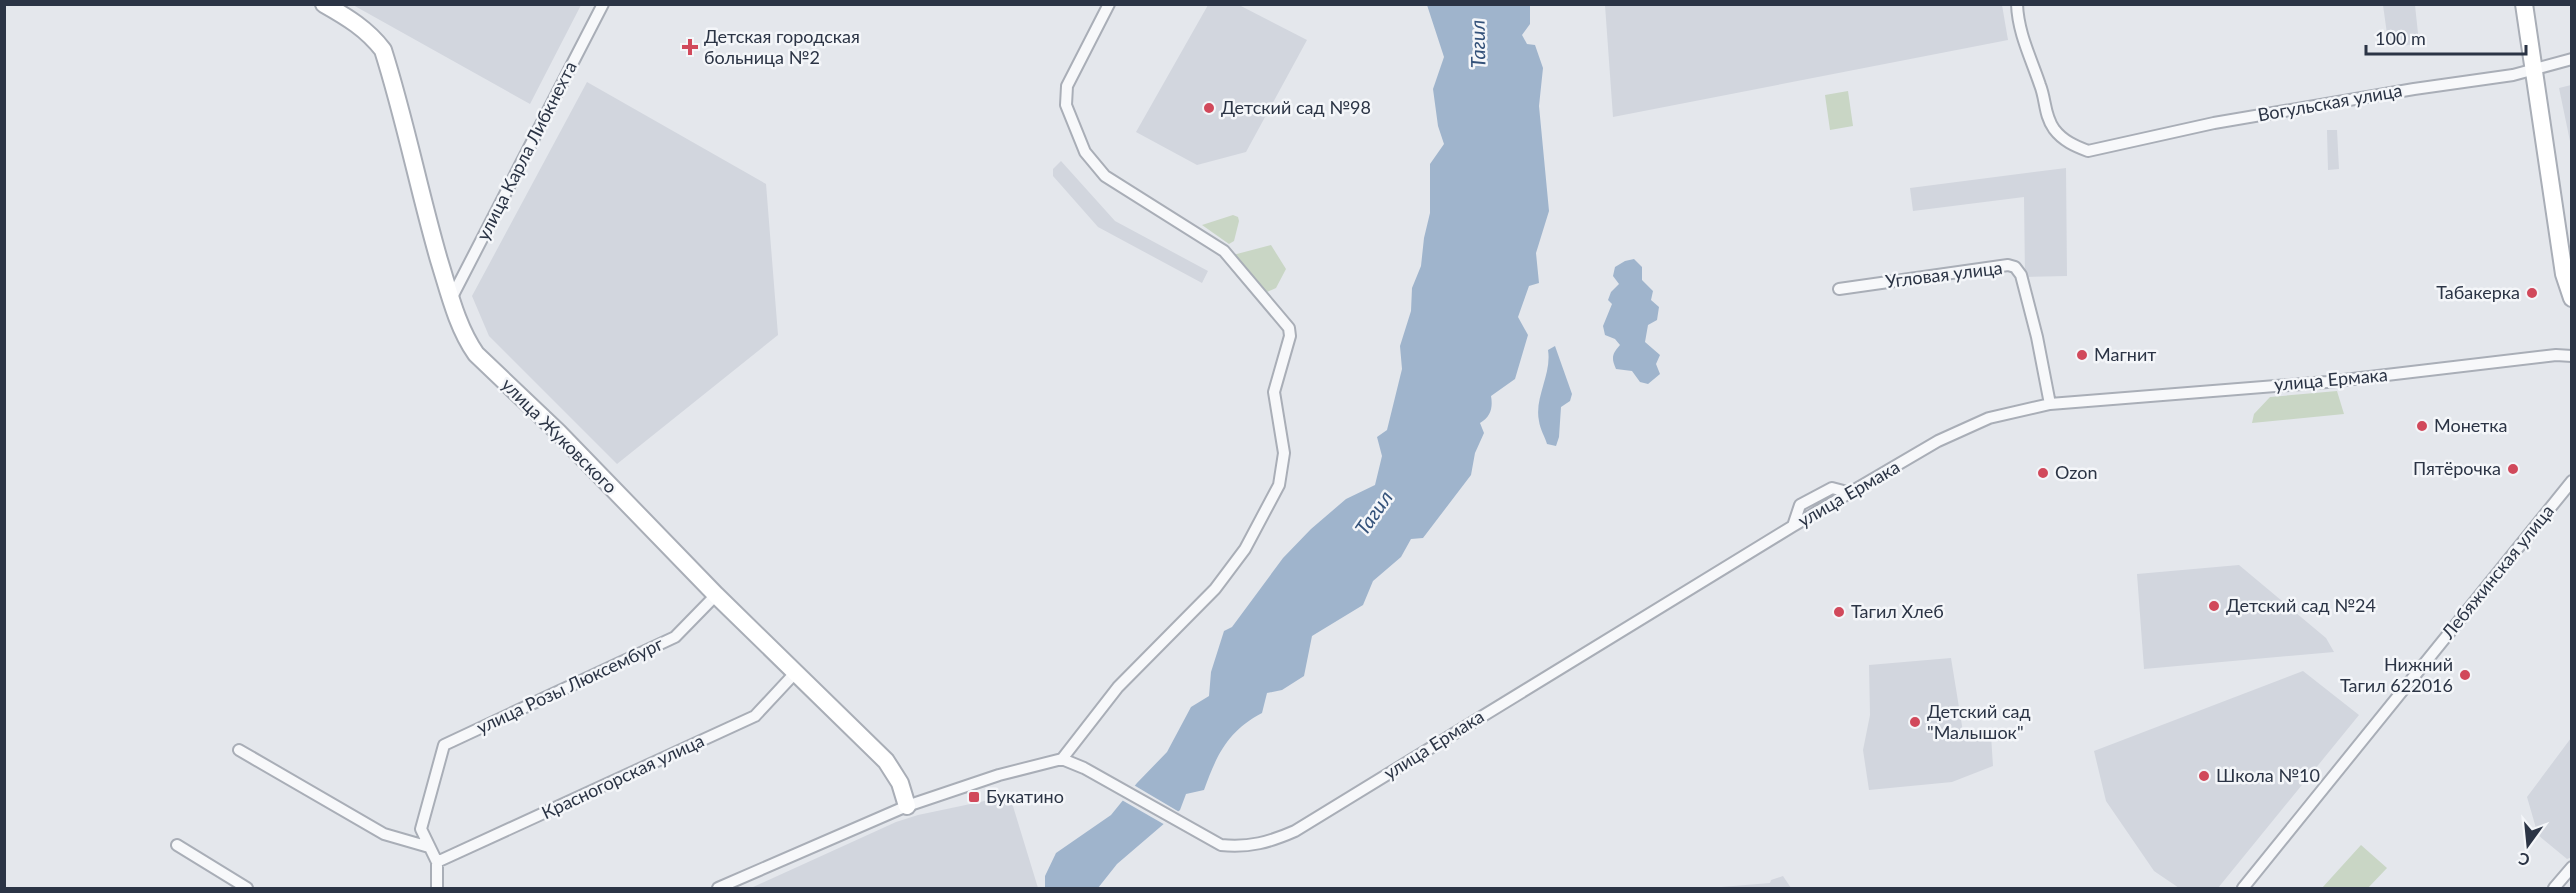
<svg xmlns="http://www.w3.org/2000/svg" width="2576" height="893" font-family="Lato,sans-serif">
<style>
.built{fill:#d2d6de}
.green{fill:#c9d6c5}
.water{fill:#9fb4cc}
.pier{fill:#e4e7ec}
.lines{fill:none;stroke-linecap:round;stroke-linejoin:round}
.street-casing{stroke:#a9aeb7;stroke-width:14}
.secondary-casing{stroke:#a9aeb7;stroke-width:20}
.street{stroke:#f7f8fa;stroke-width:10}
.secondary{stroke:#fff;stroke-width:16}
.poi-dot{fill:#d1495b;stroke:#f4f6f9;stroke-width:2}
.labels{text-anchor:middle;stroke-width:5;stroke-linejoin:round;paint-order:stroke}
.poi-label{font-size:18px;fill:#2b3445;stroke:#f4f6f9;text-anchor:start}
.street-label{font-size:18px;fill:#2b3445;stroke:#f4f6f9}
.water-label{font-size:20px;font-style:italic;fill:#34527a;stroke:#f4f6f9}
</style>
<rect width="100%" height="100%" fill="#e4e7ec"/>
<path class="built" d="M 353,5 L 581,5 L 530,104 Z
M 1208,5 L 1239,5 L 1307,40 L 1246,152 L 1197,165 L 1136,132 Z
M 1605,5 L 2002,5 L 2008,40 L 1613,117 Z
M 2383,5 L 2415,5 L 2419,43 L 2403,46 L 2402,40 L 2391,41 L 2390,34 L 2387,34 Z
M 587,82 L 766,184 L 778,335 L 617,464 L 489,336 L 472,296 Z
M 2571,85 L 2572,85 L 2571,146 L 2559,88 Z
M 2327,130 L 2337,130 L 2339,169 L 2328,170 Z
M 1061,161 L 1115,221 L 1208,271 L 1202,283 L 1098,227 L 1053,176 L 1053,169 Z
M 2066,168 L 2067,276 L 2025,277 L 2024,197 L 1913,211 L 1910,188 Z
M 2239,565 L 2326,638 L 2334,652 L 2144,669 L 2137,574 Z
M 1951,658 L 1963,732 L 1988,730 L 1991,735 L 1993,766 L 1952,782 L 1869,790 L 1863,750 L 1870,715 L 1869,665 Z
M 2303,671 L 2359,715 L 2218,888 L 2179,888 L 2154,871 L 2106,801 L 2094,751 Z
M 2571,738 L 2572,857 L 2567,859 L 2538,835 L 2527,797 Z
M 999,798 L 1012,803 L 1038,888 L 751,888 L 896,822 L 918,815 Z
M 1783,876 L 1791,888 L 1709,888 L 1770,883 L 1771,880 Z"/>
<path class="green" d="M 1848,91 L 1853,126 L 1830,130 L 1825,95 Z
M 1233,215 L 1238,217 L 1239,221 L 1234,241 L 1229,244 L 1202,225 Z
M 1271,245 L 1286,269 L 1276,288 L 1267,292 L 1259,289 L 1233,255 Z
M 2337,391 L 2344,414 L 2252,423 L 2254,414 L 2270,397 Z
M 2361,845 L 2387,868 L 2368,888 L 2322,888 Z"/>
<path class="water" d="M 1427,5 L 1530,5 L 1530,24 L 1522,35 L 1527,44 L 1535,45 L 1543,68 L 1539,106 L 1549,211 L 1536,253 L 1539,283 L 1529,286 L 1518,317 L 1528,335 L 1515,379 L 1491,396 C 1493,407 1491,417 1480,423 L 1484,433 L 1475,453 L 1471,475 L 1423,538 L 1411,539 L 1401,557 L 1373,581 L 1363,605 L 1312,636 L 1304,676 L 1282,690 L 1267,693 L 1262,713 C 1228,731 1217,754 1204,790 L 1186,794 L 1180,810 L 1117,864 L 1098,888 L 1045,888 L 1045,876 L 1056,853 L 1111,815 L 1137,783 L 1167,752 L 1191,707 L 1209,696 L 1211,672 L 1224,631 L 1232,627 L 1283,558 L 1311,529 L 1346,499 L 1375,485 L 1382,456 L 1377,437 L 1387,430 L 1402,369 L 1400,346 L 1411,311 L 1412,288 L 1421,266 L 1424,238 L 1430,213 L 1430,164 L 1444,144 L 1438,126 L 1433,89 L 1444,57 Z
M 1634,259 L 1642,267 L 1642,280 L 1653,291 L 1651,300 L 1659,307 L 1657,320 L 1648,325 L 1645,342 L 1660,355 L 1656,364 L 1660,374 L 1648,384 L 1640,382 L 1632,371 L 1616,369 C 1611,358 1612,354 1620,345 L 1615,339 L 1605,335 L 1603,326 L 1612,304 L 1608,300 L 1611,292 L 1619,284 L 1613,276 L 1615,267 L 1625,261 Z
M 1555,346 L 1572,394 L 1570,401 L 1561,407 L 1559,437 L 1556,446 L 1547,444 C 1545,437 1540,429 1539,421 C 1534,398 1552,374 1548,350 Z"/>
<path class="pier" d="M 1132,784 L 1181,813 L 1167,826 L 1120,799 Z"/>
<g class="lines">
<defs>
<path id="street" d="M 2017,4 C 2018,33 2031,58 2040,85 C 2046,100 2044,115 2054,129 C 2063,141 2075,146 2088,151 L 2214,123 L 2414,89 L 2513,75 L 2572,59
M 1839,289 L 2008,265 L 2015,267 L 2021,275 L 2037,337 L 2050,404
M 451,299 L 603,4
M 1793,526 L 1800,505 L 1832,488 L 1851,493
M 239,750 L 384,834 L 429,847
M 1062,759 L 1084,768 L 1221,845 C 1249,848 1270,842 1295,831 L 1793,526 L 1938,441 L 1989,418 L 2050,404 L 2327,382 L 2556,355 L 2572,356
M 177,845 L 247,888
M 437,862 L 755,716 L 796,672
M 437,888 L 437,862 L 421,829 L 444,745 L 675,637 L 716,595
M 718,888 L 907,806 L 999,775 L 1062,759 L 1118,687 L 1215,589 L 1245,549 L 1279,485 L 1284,453 L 1274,392 L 1290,336 L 1289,328 L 1224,251 L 1105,176 L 1085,152 L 1066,105 L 1067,86 L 1109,4
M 2243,888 L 2572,481
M 2554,888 L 2572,867"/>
<path id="secondary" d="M 324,4 C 347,17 367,29 383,50 C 405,119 419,191 439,260 C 449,292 457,327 476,354 L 558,432 L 716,595 L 886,761 L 900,783 L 907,806
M 2524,4 L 2564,274 L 2572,298"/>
</defs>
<use href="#street" class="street-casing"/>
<use href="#secondary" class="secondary-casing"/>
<use href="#street" class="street"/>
<use href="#secondary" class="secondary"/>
</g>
<g class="poi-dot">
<path d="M687 38h6v6h6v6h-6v6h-6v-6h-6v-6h6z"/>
<circle cx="1209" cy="108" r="6"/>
<circle cx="2532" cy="293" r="6"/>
<circle cx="2082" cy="355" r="6"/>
<circle cx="2422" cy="426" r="6"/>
<circle cx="2513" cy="469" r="6"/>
<circle cx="2043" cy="473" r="6"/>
<circle cx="2214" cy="606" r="6"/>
<circle cx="1839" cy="612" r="6"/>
<circle cx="2465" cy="675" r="6"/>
<circle cx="1915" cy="722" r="6"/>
<circle cx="2204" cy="776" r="6"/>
<rect x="968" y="791" width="12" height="12" rx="3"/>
</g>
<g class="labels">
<g class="poi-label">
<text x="704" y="43">Детская городская<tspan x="704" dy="21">больница №2</tspan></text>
<text x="1221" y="114">Детский сад №98</text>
<text x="2520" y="299" text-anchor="end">Табакерка</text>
<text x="2094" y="361">Магнит</text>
<text x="2434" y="432">Монетка</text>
<text x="2501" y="475" text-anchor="end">Пятёрочка</text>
<text x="2055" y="479">Ozon</text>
<text x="2226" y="612">Детский сад №24</text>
<text x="1851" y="618">Тагил Хлеб</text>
<text x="2453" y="671" text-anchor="end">Нижний<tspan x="2453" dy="21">Тагил 622016</tspan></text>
<text x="1927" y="718">Детский сад<tspan x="1927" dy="21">"Малышок"</tspan></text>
<text x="2216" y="782">Школа №10</text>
<text x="986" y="803">Букатино</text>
</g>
<g class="street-label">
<text transform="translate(2330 103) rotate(-10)" y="6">Вогульская улица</text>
<text transform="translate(527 151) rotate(-63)" y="6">улица Карла Либкнехта</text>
<text transform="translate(1944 275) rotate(-7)" y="6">Угловая улица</text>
<text transform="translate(2331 380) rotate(-5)" y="6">улица Ермака</text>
<text transform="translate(559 436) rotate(45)" y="6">улица Жуковского</text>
<text transform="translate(1849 494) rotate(-30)" y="6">улица Ермака</text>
<text transform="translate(2498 572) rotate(-51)" y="6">Лебяжинская улица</text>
<text transform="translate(570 686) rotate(-25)" y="6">улица Розы Люксембург</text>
<text transform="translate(1434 745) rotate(-32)" y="6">улица Ермака</text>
<text transform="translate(623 777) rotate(-25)" y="6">Красногорская улица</text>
</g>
<g class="water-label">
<text transform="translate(1478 44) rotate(-91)" y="7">Тагил</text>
<text transform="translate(1374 513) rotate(-55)" y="7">Тагил</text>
</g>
</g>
<rect width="2576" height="893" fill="none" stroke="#2b3445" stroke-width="12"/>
<g transform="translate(2528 845) rotate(195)" stroke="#f4f6f9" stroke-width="4.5" paint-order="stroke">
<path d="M0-4.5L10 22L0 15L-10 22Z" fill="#2b3445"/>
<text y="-9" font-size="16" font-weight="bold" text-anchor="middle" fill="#2b3445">С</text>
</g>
<path d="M2366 45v9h160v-9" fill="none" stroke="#2b3445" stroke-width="3"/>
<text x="2375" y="45" font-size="18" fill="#2b3445" stroke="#f4f6f9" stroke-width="4.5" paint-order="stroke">100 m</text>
</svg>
